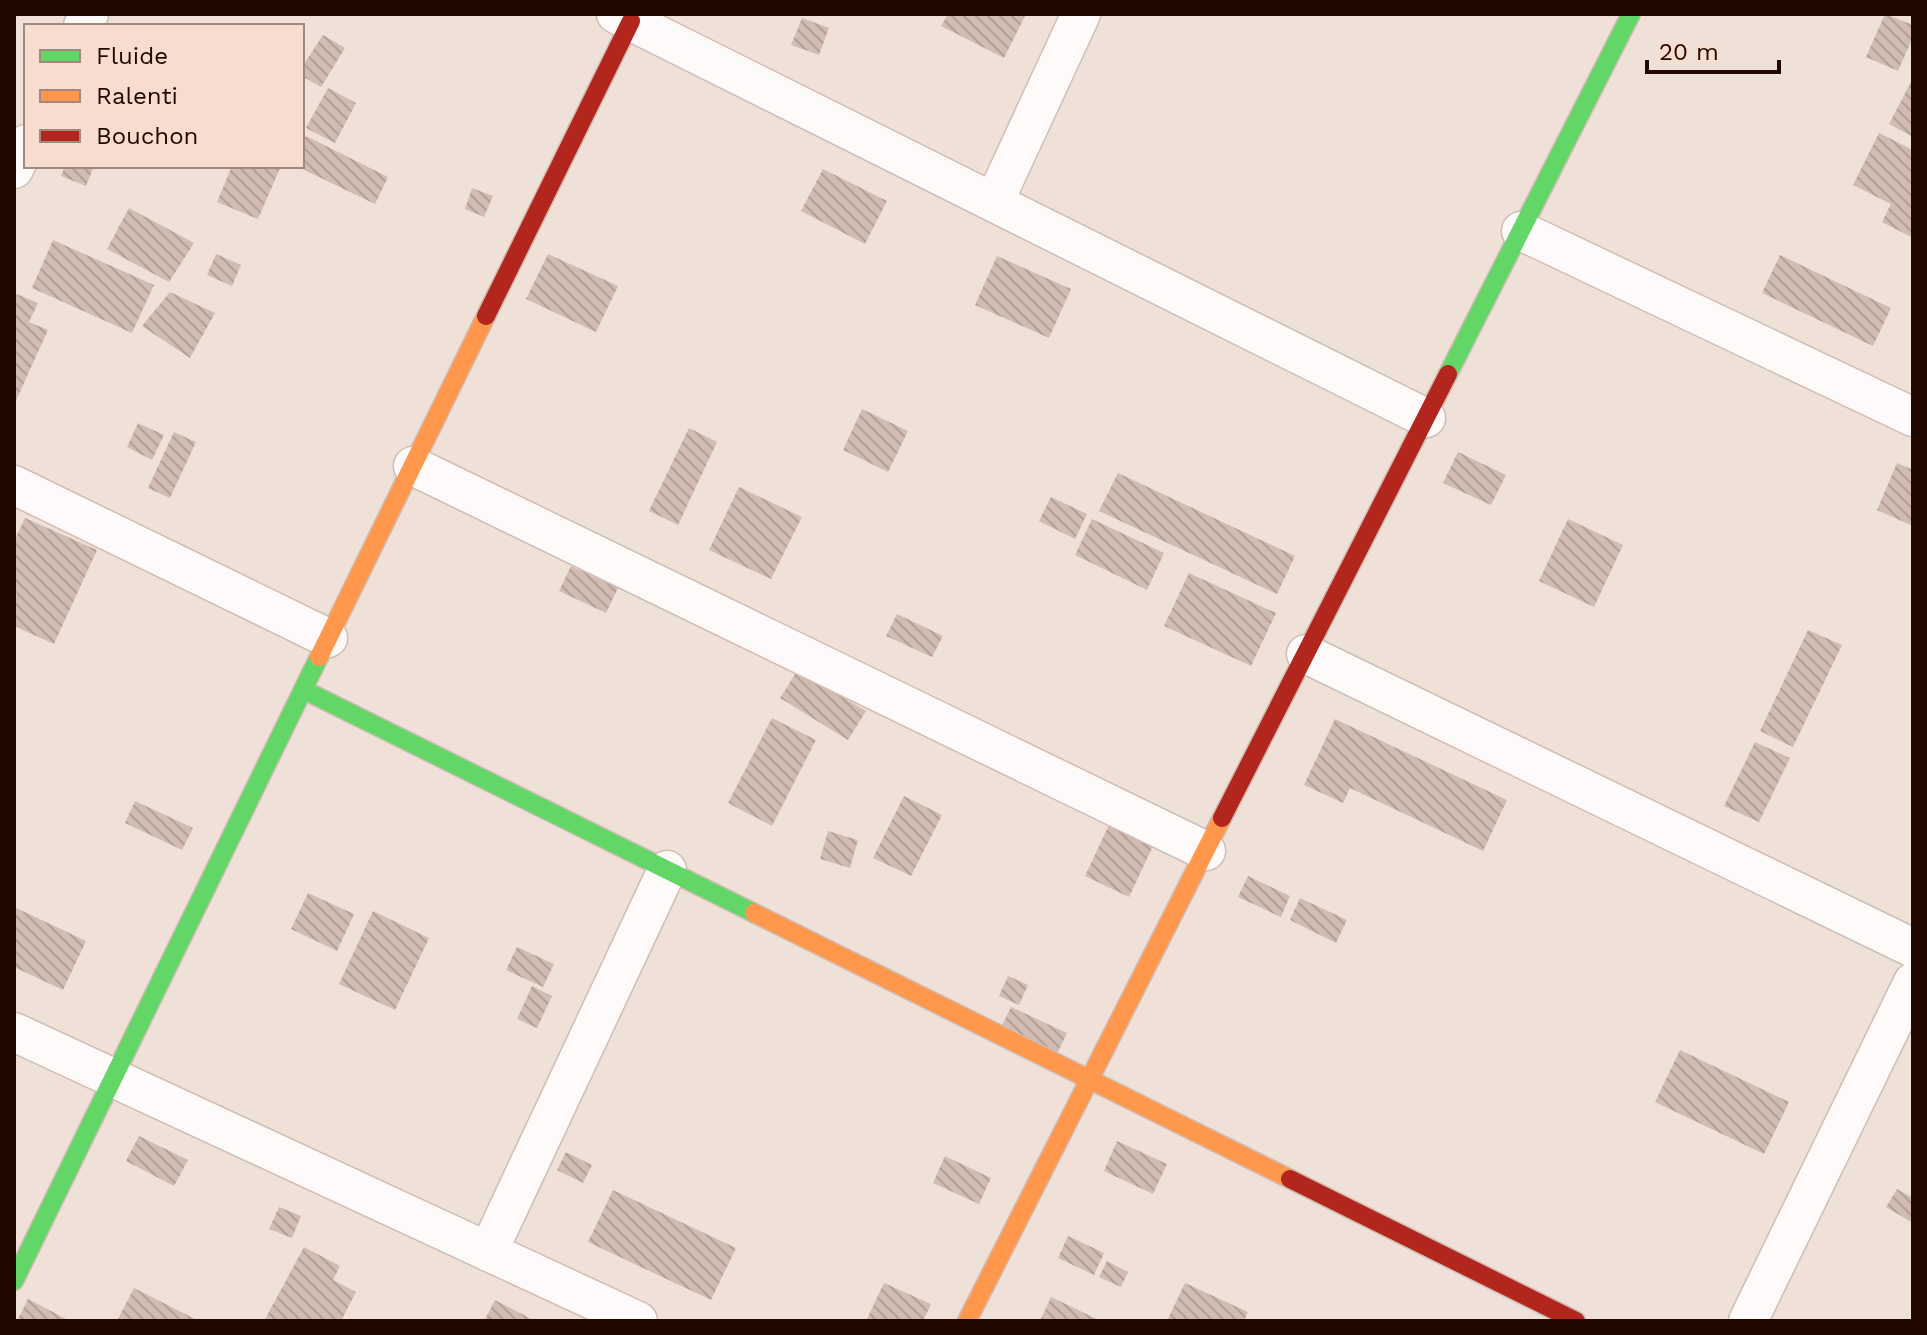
<svg xmlns="http://www.w3.org/2000/svg" width="1927" height="1335" font-family="'Work Sans',sans-serif">
<style>
.building{fill:url(#building-back-hatch)}
.lines{fill:none;stroke-linecap:round;stroke-linejoin:round}
.street-casing{stroke:#d0bdb3;stroke-width:41}
.fast-casing{stroke:#d0bdb3;stroke-width:21}
.slow-casing{stroke:#d0bdb3;stroke-width:21}
.jam-casing{stroke:#d0bdb3;stroke-width:21}
.street{stroke:#fdfaf9;stroke-width:38}
.fast{stroke:#63d668;stroke-width:18}
.slow{stroke:#ff974d;stroke-width:18}
.jam{stroke:#b3261e;stroke-width:18}
</style>
<defs>
<pattern id="building-back-hatch" width="6" height="6" patternUnits="userSpaceOnUse" patternTransform="scale(2)"><rect width="6" height="6" fill="#d0bcb2"/><path d="M-1 5l2 2M0 0l6 6M5-1l2 2" fill="none" stroke="#b2a097"/></pattern>
</defs>
<rect width="100%" height="100%" fill="#efe0d8"/>
<path class="building" d="M 948,14 L 1026,14 L 1004,58 L 941,26 Z
M 1885,14 L 1913,25 L 1913,37 L 1898,71 L 1866,57 Z
M 802,18 L 829,28 L 819,55 L 791,45 Z
M 323,35 L 345,48 L 321,87 L 302,76 L 302,67 Z
M 1913,78 L 1913,137 L 1889,124 Z
M 328,88 L 356,103 L 335,143 L 306,128 Z
M 1879,133 L 1913,150 L 1913,238 L 1882,222 L 1891,204 L 1853,185 Z
M 306,136 L 388,177 L 375,204 L 296,166 L 302,166 L 302,143 Z
M 65,166 L 94,166 L 86,186 L 61,176 Z
M 232,166 L 281,166 L 258,219 L 217,202 Z
M 823,169 L 887,201 L 865,244 L 801,211 Z
M 472,188 L 493,196 L 484,217 L 465,209 Z
M 129,208 L 194,243 L 169,282 L 107,249 Z
M 53,240 L 154,285 L 132,333 L 32,288 Z
M 216,254 L 241,265 L 232,286 L 207,275 Z
M 548,254 L 618,286 L 596,332 L 526,299 Z
M 1780,255 L 1891,308 L 1873,346 L 1762,293 Z
M 997,256 L 1071,289 L 1049,338 L 975,305 Z
M 170,292 L 215,313 L 190,358 L 142,326 Z
M 14,293 L 38,303 L 29,322 L 48,330 L 14,405 Z
M 862,409 L 908,431 L 888,472 L 843,450 Z
M 138,423 L 164,435 L 152,460 L 127,447 Z
M 689,428 L 717,442 L 678,525 L 649,511 Z
M 174,432 L 196,442 L 170,498 L 148,488 Z
M 1458,452 L 1506,475 L 1491,505 L 1443,483 Z
M 1897,463 L 1913,470 L 1913,526 L 1877,510 Z
M 1118,473 L 1295,556 L 1277,594 L 1099,511 Z
M 739,487 L 802,517 L 771,579 L 709,550 Z
M 1051,497 L 1087,514 L 1075,539 L 1039,521 Z
M 25,518 L 97,550 L 54,644 L 14,626 L 14,599 L 17,593 L 14,592 L 14,541 Z
M 1092,519 L 1164,553 L 1147,590 L 1075,555 Z
M 1568,519 L 1623,545 L 1594,607 L 1539,581 Z
M 571,566 L 618,588 L 606,613 L 559,591 Z
M 1189,573 L 1276,613 L 1251,666 L 1164,626 Z
M 897,614 L 943,636 L 932,657 L 886,636 Z
M 1808,630 L 1842,645 L 1793,747 L 1760,731 Z
M 797,671 L 866,711 L 848,740 L 780,698 Z
M 772,718 L 816,740 L 772,826 L 728,803 Z
M 1335,719 L 1507,800 L 1483,851 L 1350,788 L 1343,803 L 1304,785 Z
M 1755,742 L 1790,758 L 1759,822 L 1724,806 Z
M 904,796 L 942,815 L 911,876 L 873,858 Z
M 135,801 L 193,828 L 182,850 L 125,823 Z
M 1109,825 L 1153,846 L 1129,897 L 1085,876 Z
M 828,831 L 858,840 L 850,868 L 820,859 Z
M 1248,876 L 1290,896 L 1281,917 L 1238,897 Z
M 308,893 L 354,914 L 337,951 L 291,929 Z
M 1300,898 L 1347,920 L 1336,943 L 1290,920 Z
M 14,907 L 86,941 L 63,990 L 14,967 Z
M 373,911 L 429,938 L 395,1010 L 339,984 Z
M 517,947 L 554,964 L 543,987 L 506,970 Z
M 1008,976 L 1028,985 L 1019,1005 L 999,996 Z
M 532,986 L 552,996 L 537,1028 L 517,1019 Z
M 1011,1007 L 1067,1033 L 1055,1058 L 999,1032 Z
M 1680,1050 L 1789,1102 L 1764,1154 L 1655,1102 Z
M 139,1136 L 188,1160 L 174,1186 L 126,1161 Z
M 1117,1141 L 1167,1164 L 1153,1194 L 1104,1171 Z
M 566,1152 L 592,1165 L 583,1183 L 557,1170 Z
M 945,1156 L 991,1178 L 979,1204 L 933,1183 Z
M 1897,1189 L 1913,1198 L 1913,1223 L 1886,1207 Z
M 613,1190 L 736,1248 L 711,1300 L 588,1242 Z
M 279,1207 L 301,1216 L 292,1238 L 269,1229 Z
M 1068,1236 L 1104,1253 L 1094,1275 L 1058,1258 Z
M 304,1247 L 340,1266 L 333,1280 L 356,1292 L 341,1321 L 264,1321 Z
M 1107,1261 L 1128,1272 L 1121,1287 L 1099,1277 Z
M 884,1283 L 931,1304 L 923,1321 L 866,1321 Z
M 1185,1283 L 1248,1312 L 1244,1321 L 1167,1321 Z
M 134,1288 L 199,1321 L 117,1321 Z
M 1051,1297 L 1101,1321 L 1040,1321 Z
M 28,1299 L 70,1321 L 17,1321 Z
M 495,1300 L 535,1321 L 484,1321 Z"/>
<g class="lines">
<defs>
<path id="street" d="M 616,14 L 1426,418
M 83,26 L 89,14
M 14,169 L 26,144
M 994,202 L 1081,14
M 1521,231 L 1913,417
M 413,466 L 1206,851
M 14,485 L 328,638
M 1306,654 L 1913,948
M 14,1032 L 638,1321
M 488,1252 L 667,870
M 1748,1321 L 1913,982"/>
<path id="fast" d="M 1448,374 L 1631,14
M 304,690 L 754,913
M 14,1281 L 319,657"/>
<path id="slow" d="M 319,657 L 486,316
M 754,913 L 1290,1179
M 967,1321 L 1222,818"/>
<path id="jam" d="M 486,316 L 631,21
M 1222,818 L 1448,374
M 1290,1179 L 1576,1321"/>
</defs>
<use href="#street" class="street-casing"/>
<use href="#fast" class="fast-casing"/>
<use href="#slow" class="slow-casing"/>
<use href="#jam" class="jam-casing"/>
<use href="#street" class="street"/>
<use href="#fast" class="fast"/>
<use href="#slow" class="slow"/>
<use href="#jam" class="jam"/>
</g>
<rect width="1927" height="1335" fill="none" stroke="#210901" stroke-width="32"/>
<rect x="24" y="24" width="280" height="144" fill="#f8dccf" stroke="#a2887d" stroke-width="2"/>
<rect x="40" y="50" width="40" height="12" fill="#63d668" stroke="#a2887d" stroke-width="2"/>
<text x="96" y="64" font-size="24" fill="#210901">Fluide</text>
<rect x="40" y="90" width="40" height="12" fill="#ff974d" stroke="#a2887d" stroke-width="2"/>
<text x="96" y="104" font-size="24" fill="#210901">Ralenti</text>
<rect x="40" y="130" width="40" height="12" fill="#b3261e" stroke="#a2887d" stroke-width="2"/>
<text x="96" y="144" font-size="24" fill="#210901">Bouchon</text>
<path d="M1647 60v12h132v-12" fill="none" stroke="#210901" stroke-width="4"/>
<text x="1659" y="60" font-size="24" fill="#210901" stroke="#f8dccf" stroke-width="6" paint-order="stroke">20 m</text>
</svg>
